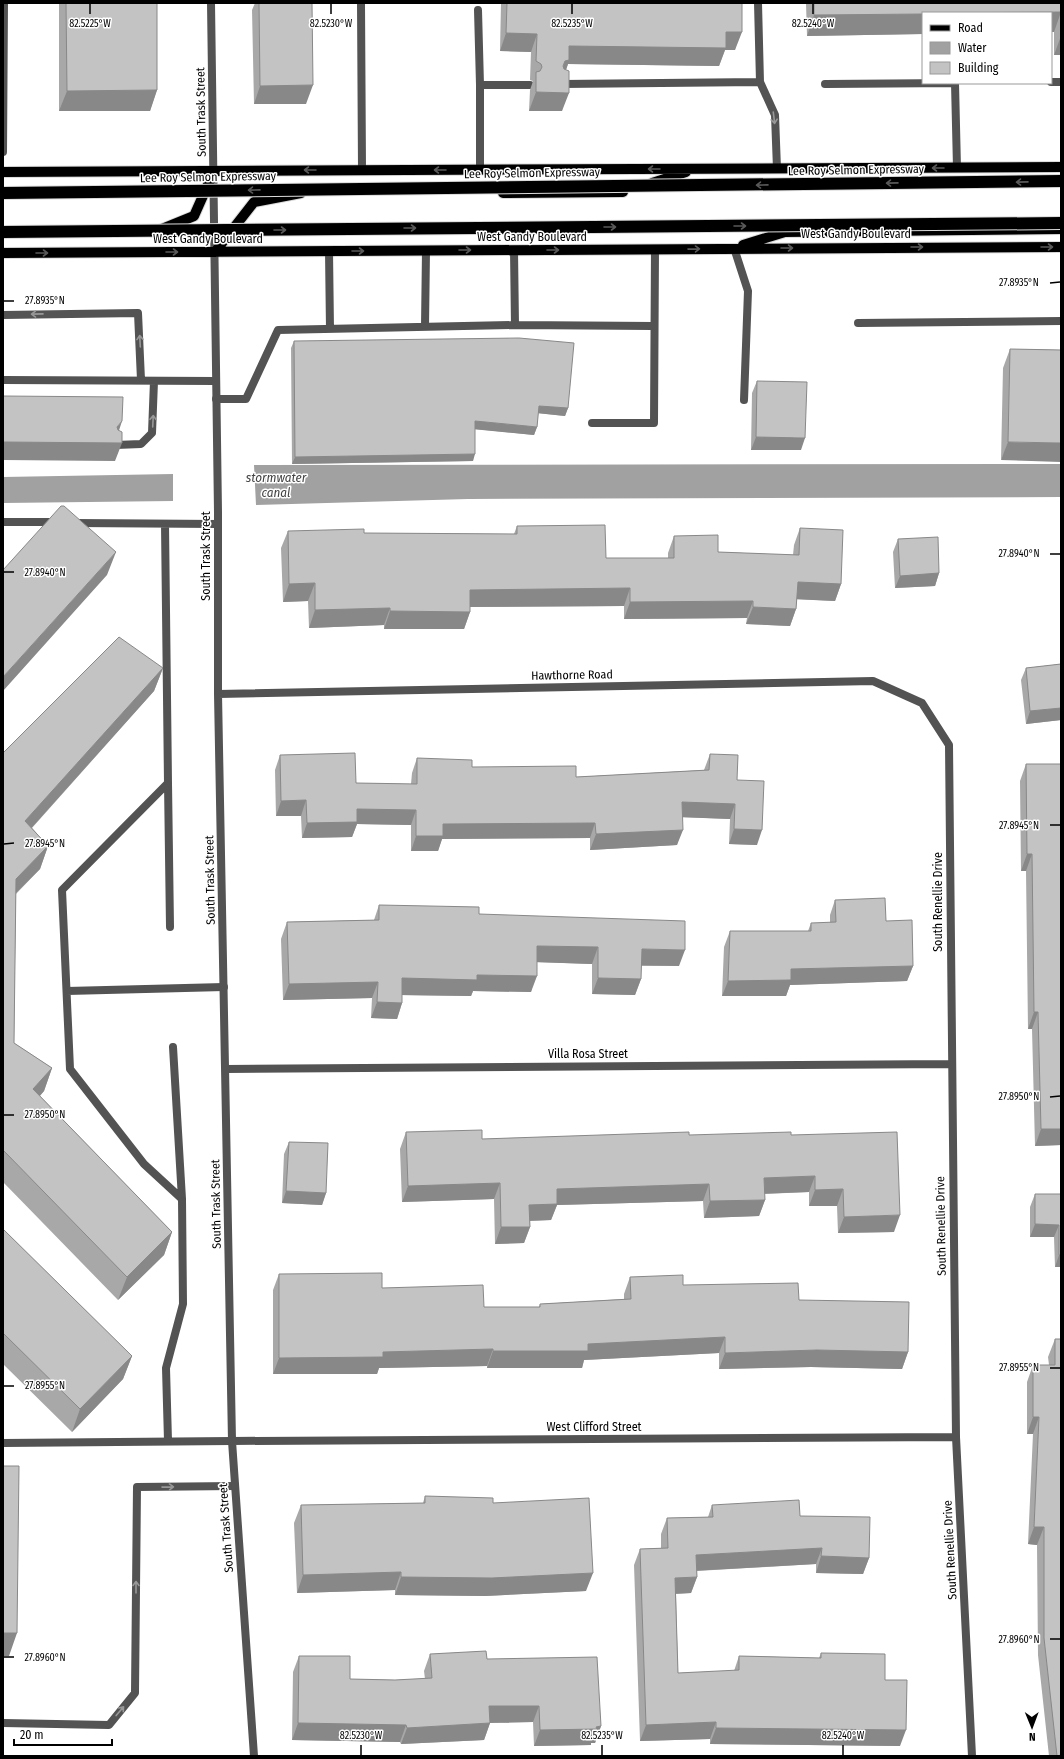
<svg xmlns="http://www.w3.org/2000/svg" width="1064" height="1759" font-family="'Fira Sans Condensed',sans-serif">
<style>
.water{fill:#a1a1a1}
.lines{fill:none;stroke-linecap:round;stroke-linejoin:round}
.primary-casing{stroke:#dbdbdb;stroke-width:12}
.lane{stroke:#535353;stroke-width:8}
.street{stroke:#535353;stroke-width:8}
.primary{stroke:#000;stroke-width:10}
.highway-bridge-casing{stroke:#dbdbdb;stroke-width:14;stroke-linecap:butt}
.highway-bridge{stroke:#000;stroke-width:12}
.wall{fill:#a8a8a8}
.shaded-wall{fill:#888}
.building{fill:#c3c3c3;stroke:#888}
.oneway{stroke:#989898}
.oneway2{stroke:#595959}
.ticks{fill:none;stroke:#000;stroke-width:1.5}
.labels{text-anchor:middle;stroke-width:3;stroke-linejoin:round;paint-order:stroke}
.street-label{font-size:12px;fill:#000;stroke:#fff}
.water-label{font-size:13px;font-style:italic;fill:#424242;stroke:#fff}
.ticks-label{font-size:10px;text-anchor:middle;fill:#000;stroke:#fff;stroke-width:3;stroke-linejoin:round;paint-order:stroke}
</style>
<rect width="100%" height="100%" fill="#fff"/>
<path class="water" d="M 1061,464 L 1061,497 L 468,499 L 256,505 L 254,465 Z
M 173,474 L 173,501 L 3,503 L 3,477 Z"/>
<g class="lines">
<defs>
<path id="primary" d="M 3,172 L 1061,167
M 652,183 L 686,172
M 503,193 L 623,192
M 162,229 L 194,216 L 214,171
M 743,245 L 785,232 L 1061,229
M 215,252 L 254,202 L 301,193
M 3,253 L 1061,247"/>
</defs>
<use href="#primary" class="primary-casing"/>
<path class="lane" d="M 361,3 L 362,170
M 758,3 L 760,82 L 775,115 L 777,169
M 478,10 L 480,85
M 1051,82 L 1061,82
M 955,83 L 957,168
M 562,84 L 760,82
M 825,84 L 955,83
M 3,152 L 4,3
M 480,169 L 480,85 L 530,85
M 734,248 L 748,291 L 744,400
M 514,250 L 515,325
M 329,251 L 330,329
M 3,315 L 138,313 L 141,380
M 858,323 L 1061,321
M 425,327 L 426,251
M 3,380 L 216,381
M 216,399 L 246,399 L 278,330 L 515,325 L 653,326
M 592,423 L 654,423 L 655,249
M 116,445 L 141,444 L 152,433 L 154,381
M 3,522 L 57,522
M 75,523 L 218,524
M 165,524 L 168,783 L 62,890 L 70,1069 L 144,1164 L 182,1199 L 183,1304 L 166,1368 L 168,1441
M 168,783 L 170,927
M 67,991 L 224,987
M 173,1047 L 182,1199
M 3,1443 L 232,1441
M 3,1723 L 109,1725 L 135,1693 L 137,1487 L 235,1486"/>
<path class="street" d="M 211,3 L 218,512 L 218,694 L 232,1441 L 254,1756
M 218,694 L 873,681 L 922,703 L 949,745 L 956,1437 L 972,1756
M 226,1069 L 951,1064
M 232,1441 L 956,1437"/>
<use href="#primary" class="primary"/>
<defs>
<path id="highway-bridge" d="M 3,193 L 1061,181
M 3,232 L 1061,223"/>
</defs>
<use href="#highway-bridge" class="highway-bridge-casing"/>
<use href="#highway-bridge" class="highway-bridge"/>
</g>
<path class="wall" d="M 59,3 L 157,3 L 157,90 L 150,111 L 59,111 Z
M 255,3 L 312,3 L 306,104 L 254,104 L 252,10 Z
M 501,3 L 742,3 L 735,50 L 725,50 L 719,66 L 568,64 L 566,70 L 562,111 L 529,111 L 530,90 L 533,81 L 530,80 L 531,52 L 500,51 Z
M 806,3 L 1061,3 L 1061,55 L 1054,55 L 1054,32 L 1051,32 L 1051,13 L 923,13 L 923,34 L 807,36 Z
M 294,341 L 568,408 L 565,416 L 538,413 L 537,427 L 534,435 L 475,429 L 473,461 L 292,464 L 291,348 Z
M 1010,349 L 1061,350 L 1001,460 L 1003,368 Z
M 757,381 L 801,450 L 751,450 L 752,393 Z
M 517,526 L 606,558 L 668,558 L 668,553 L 674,536 L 718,552 L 793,555 L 794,545 L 800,528 L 841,584 L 835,601 L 797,599 L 796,609 L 790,626 L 746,624 L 747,618 L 624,619 L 624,606 L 470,607 L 470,612 L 464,629 L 384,629 L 384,625 L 309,628 L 308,601 L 283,602 L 281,548 L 288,531 L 364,533 L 514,534 Z
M 898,539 L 939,573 L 935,586 L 895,588 L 893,552 Z
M 1061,664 L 1061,720 L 1026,724 L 1021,680 L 1026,668 Z
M 163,668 L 154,691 L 32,828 L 48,846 L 40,869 L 16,894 L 14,1043 L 52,1068 L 44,1091 L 40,1096 L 172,1232 L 164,1255 L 118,1300 L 3,1182 L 3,753 Z
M 710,754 L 737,780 L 757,845 L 729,844 L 730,819 L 682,817 L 677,845 L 590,850 L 590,838 L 442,839 L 438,851 L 411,851 L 411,825 L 357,824 L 352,837 L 302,838 L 301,816 L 276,816 L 275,770 L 280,755 L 356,783 L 411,784 L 412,773 L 417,758 L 472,767 L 576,777 L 704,770 Z
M 1026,764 L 1061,764 L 1061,1145 L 1035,1146 L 1032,1029 L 1028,1029 L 1026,871 L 1021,871 L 1020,781 Z
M 835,900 L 886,921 L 913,966 L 907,981 L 790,985 L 786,996 L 722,996 L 724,947 L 730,931 L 808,931 L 811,923 L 830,923 L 830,915 Z
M 379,905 L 479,914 L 679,966 L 641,966 L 641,979 L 635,995 L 592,994 L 592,964 L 537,962 L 531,992 L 473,991 L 471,996 L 402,995 L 402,1003 L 397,1019 L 371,1018 L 372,998 L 283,1000 L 281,939 L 287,922 L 374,920 Z
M 406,1132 L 482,1139 L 689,1135 L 791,1135 L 894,1232 L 838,1233 L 837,1206 L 809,1206 L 809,1192 L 764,1194 L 765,1200 L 759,1216 L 704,1218 L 703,1201 L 557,1205 L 551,1220 L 530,1221 L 530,1227 L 524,1243 L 495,1244 L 494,1199 L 402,1202 L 400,1149 Z
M 289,1142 L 326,1193 L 322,1205 L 282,1203 L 284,1154 Z
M 1035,1194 L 1061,1194 L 1061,1267 L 1055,1267 L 1054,1237 L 1030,1237 L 1030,1207 Z
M 3,1229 L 132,1356 L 123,1379 L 72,1432 L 3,1364 Z
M 279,1274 L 382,1288 L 484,1307 L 539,1307 L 540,1304 L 624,1299 L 624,1294 L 630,1277 L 683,1285 L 799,1300 L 908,1352 L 902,1369 L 811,1367 L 719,1369 L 719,1353 L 584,1360 L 582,1368 L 487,1368 L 487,1366 L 379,1368 L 377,1374 L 273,1374 L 273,1290 Z
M 1055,1339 L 1061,1756 L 1049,1756 L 1038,1655 L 1037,1545 L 1028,1544 L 1033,1434 L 1027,1434 L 1027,1382 L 1033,1365 L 1049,1365 L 1048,1357 Z
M 425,1496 L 493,1503 L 586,1591 L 485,1596 L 395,1595 L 395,1590 L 297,1593 L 294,1523 L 301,1505 L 423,1503 Z
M 712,1505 L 800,1516 L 869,1558 L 863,1574 L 816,1573 L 816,1564 L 697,1571 L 697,1577 L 691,1593 L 676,1594 L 678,1673 L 734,1671 L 739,1656 L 819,1658 L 821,1653 L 885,1680 L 900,1746 L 710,1744 L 710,1739 L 640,1741 L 634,1565 L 640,1549 L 661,1548 L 661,1534 L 667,1518 L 708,1517 Z
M 430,1654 L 487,1659 L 601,1726 L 595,1743 L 591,1743 L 591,1745 L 534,1746 L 533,1722 L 490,1723 L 484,1740 L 401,1744 L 400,1742 L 292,1740 L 293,1672 L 299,1656 L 350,1679 L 395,1680 L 425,1679 L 424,1671 Z"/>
<path class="shaded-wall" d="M 1061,12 L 1054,32 L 1051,32 L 1051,13 L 962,13 Z
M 923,14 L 923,34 L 807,36 L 814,15 Z
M 726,32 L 742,32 L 735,50 L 725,50 L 719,66 L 568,64 L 563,78 L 559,80 L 569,46 Z
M 506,33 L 537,34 L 531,52 L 500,51 Z
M 1061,36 L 1061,55 L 1054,55 Z
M 313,85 L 306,104 L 254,104 L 260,86 Z
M 157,90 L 150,111 L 59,111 L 67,91 Z
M 536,92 L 569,93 L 562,111 L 529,111 Z
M 539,406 L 568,408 L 565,416 L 536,413 Z
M 122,421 L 116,440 L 122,443 L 115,461 L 3,460 L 3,442 L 117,427 Z
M 475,421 L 537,427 L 534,435 L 472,429 Z
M 756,437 L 805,438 L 801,450 L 751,450 Z
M 1008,442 L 1061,443 L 1061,462 L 1001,460 Z
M 475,454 L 473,461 L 292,464 L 295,457 Z
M 116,552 L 107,575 L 3,691 L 3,677 Z
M 939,573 L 935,586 L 895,588 L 900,576 Z
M 798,582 L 841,584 L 835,601 L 791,599 Z
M 315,583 L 308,601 L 283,602 L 289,584 Z
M 630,588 L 624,606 L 464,607 L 470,590 Z
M 753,601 L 747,618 L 624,619 L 630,602 Z
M 753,607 L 796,609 L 790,626 L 746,624 Z
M 390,608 L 384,625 L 309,628 L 315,610 Z
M 390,611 L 470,612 L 464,629 L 384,629 Z
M 163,668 L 154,691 L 17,844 L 25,821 Z
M 1061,708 L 1061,720 L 1026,724 L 1030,711 Z
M 306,800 L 301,816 L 276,816 L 281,801 Z
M 682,802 L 735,804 L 730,819 L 676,817 Z
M 357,809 L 416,810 L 411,825 L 357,824 L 352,837 L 302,838 L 307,823 Z
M 595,823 L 590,838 L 442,839 L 438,851 L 411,851 L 416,836 L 443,824 Z
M 734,829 L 762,830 L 757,845 L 729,844 Z
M 683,830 L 677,845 L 590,850 L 596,834 Z
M 48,846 L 40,869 L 7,902 L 16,879 Z
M 1027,854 L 1032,854 L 1026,871 L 1021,871 Z
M 537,946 L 598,947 L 592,964 L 532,962 Z
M 642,949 L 685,950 L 679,966 L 636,965 Z
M 913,966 L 907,981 L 790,985 L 786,996 L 722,996 L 728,981 L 791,969 Z
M 477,975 L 537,976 L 531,992 L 473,991 L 471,996 L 397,995 L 402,978 Z
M 598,978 L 641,979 L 635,995 L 592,994 Z
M 378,982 L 372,998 L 283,1000 L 289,984 Z
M 377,1002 L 402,1003 L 397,1019 L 371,1018 Z
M 1034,1012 L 1038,1012 L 1032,1029 L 1028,1029 Z
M 52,1068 L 44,1091 L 25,1112 L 33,1089 Z
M 1041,1129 L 1061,1129 L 1061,1145 L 1035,1146 Z
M 815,1176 L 809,1192 L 758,1194 L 764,1178 Z
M 500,1183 L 494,1199 L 402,1202 L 408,1186 Z
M 709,1184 L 703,1201 L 557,1205 L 551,1220 L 523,1221 L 529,1205 L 557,1189 Z
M 843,1189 L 837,1206 L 809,1206 L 815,1190 Z
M 286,1191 L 326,1193 L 322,1205 L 282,1203 Z
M 765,1200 L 759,1216 L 704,1218 L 710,1201 Z
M 900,1215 L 894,1232 L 838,1233 L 844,1217 Z
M 1035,1224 L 1059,1225 L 1054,1237 L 1030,1237 Z
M 501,1227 L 530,1227 L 524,1243 L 495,1244 Z
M 172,1232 L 164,1255 L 118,1300 L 127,1277 Z
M 1059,1255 L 1061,1255 L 1061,1267 L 1055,1267 Z
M 725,1337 L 719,1353 L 584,1360 L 582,1368 L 487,1368 L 493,1351 L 588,1344 Z
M 493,1349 L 487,1366 L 379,1368 L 377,1374 L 273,1374 L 279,1358 L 383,1352 Z
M 817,1350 L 908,1352 L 902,1369 L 811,1367 L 719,1369 L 725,1353 Z
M 132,1356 L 123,1379 L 72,1432 L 80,1409 Z
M 1033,1417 L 1039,1417 L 1033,1434 L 1027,1434 Z
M 1034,1527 L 1044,1527 L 1037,1545 L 1028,1544 Z
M 822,1548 L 816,1564 L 690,1571 L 696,1555 Z
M 821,1556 L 869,1558 L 863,1574 L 816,1573 Z
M 401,1572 L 395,1590 L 297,1593 L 303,1575 Z
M 593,1573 L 586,1591 L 485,1596 L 395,1595 L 401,1577 Z
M 697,1577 L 691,1593 L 669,1594 L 675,1578 Z
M 3,1633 L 17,1633 L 9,1656 L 3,1656 Z
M 489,1706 L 539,1706 L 533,1722 L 483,1723 Z
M 716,1722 L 710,1739 L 640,1741 L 646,1725 Z
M 298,1723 L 406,1725 L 400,1742 L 292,1740 Z
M 490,1723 L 484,1740 L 401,1744 L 407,1728 Z
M 601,1726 L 595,1743 L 591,1743 L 591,1745 L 534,1746 L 540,1730 Z
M 716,1728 L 906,1730 L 900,1746 L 710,1744 Z"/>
<path class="building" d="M 66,3 L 157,3 L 157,90 L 67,91 Z
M 259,3 L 312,3 L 313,85 L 260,86 Z
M 507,3 L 742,3 L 742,32 L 726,32 L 726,48 L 569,46 L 569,60 L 565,61 L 563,66 L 564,69 L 569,71 L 569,93 L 536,92 L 536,72 L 540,71 L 542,67 L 541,64 L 536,61 L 537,34 L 506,33 Z
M 814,3 L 1061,3 L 1061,12 L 923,13 L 923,14 L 814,15 Z
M 519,338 L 574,343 L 568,408 L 539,406 L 537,427 L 475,421 L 475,454 L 295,457 L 294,341 Z
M 1010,349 L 1061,350 L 1061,443 L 1008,442 Z
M 757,381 L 807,382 L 805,438 L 756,437 Z
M 3,396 L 123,397 L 122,421 L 117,427 L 118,430 L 122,432 L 122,443 L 3,442 Z
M 61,506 L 64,506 L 116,552 L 3,677 L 3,570 Z
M 605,525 L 606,558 L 674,558 L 674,536 L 718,535 L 718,552 L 799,555 L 800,528 L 843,530 L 841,584 L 798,582 L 796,609 L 753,607 L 753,601 L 630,602 L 630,588 L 470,590 L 470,612 L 390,611 L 390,608 L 315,610 L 315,583 L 289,584 L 288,531 L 364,529 L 364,533 L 517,534 L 517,526 Z
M 938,537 L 939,573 L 900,576 L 898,539 Z
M 119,637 L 163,668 L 25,821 L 48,846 L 16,879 L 14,1043 L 52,1068 L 33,1089 L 172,1232 L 127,1277 L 3,1150 L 3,753 Z
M 1061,664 L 1061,708 L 1030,711 L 1026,668 Z
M 355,753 L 356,783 L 417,784 L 417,758 L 472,760 L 472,767 L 576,766 L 576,777 L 709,770 L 710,754 L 738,755 L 737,780 L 764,781 L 762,830 L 734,829 L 735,804 L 682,802 L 683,830 L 596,834 L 595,823 L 443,824 L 443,836 L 416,836 L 416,810 L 357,809 L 357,822 L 307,823 L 306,800 L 281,801 L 280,755 Z
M 1026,764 L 1061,764 L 1061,1129 L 1041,1129 L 1038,1012 L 1034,1012 L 1032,854 L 1027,854 Z
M 885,898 L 886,921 L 912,920 L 913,966 L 791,969 L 791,980 L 728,981 L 730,931 L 811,931 L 811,923 L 836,922 L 835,900 Z
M 379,905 L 479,907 L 479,914 L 685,921 L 685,950 L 642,949 L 641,979 L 598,978 L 598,947 L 537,946 L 537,976 L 477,975 L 477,980 L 402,978 L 402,1003 L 377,1002 L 378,982 L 289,984 L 287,922 L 379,920 Z
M 482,1130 L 482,1139 L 689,1132 L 689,1135 L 791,1132 L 791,1135 L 897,1132 L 900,1215 L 844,1217 L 843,1189 L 815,1190 L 815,1176 L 764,1178 L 765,1200 L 710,1201 L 709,1184 L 557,1189 L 557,1204 L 529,1205 L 530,1227 L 501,1227 L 500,1183 L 408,1186 L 406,1132 Z
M 289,1142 L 328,1143 L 326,1193 L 286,1191 Z
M 1035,1194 L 1061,1194 L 1061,1255 L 1059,1255 L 1059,1225 L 1035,1224 Z
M 3,1229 L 132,1356 L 80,1409 L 3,1333 Z
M 382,1273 L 382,1288 L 483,1285 L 484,1307 L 540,1307 L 540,1304 L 631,1299 L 630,1277 L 683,1275 L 683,1285 L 798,1283 L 799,1300 L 909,1302 L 908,1352 L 817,1350 L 725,1353 L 725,1337 L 588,1344 L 588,1351 L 493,1351 L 493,1349 L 383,1352 L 383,1357 L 279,1358 L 279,1274 Z
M 1055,1339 L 1061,1339 L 1061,1755 L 1057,1756 L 1044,1638 L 1044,1527 L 1034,1527 L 1039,1417 L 1033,1417 L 1033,1365 L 1055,1365 Z
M 3,1466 L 19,1466 L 17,1633 L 3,1633 Z
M 425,1496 L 493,1498 L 493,1503 L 589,1498 L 593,1573 L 492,1578 L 401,1577 L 401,1572 L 303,1575 L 301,1505 L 425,1503 Z
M 799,1500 L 800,1516 L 870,1517 L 869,1558 L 821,1556 L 822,1548 L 696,1555 L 697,1577 L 675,1578 L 678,1673 L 739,1670 L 739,1656 L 821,1658 L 821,1653 L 885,1654 L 885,1680 L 907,1680 L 906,1730 L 716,1728 L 716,1722 L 646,1725 L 640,1549 L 668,1548 L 667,1518 L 713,1517 L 712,1505 Z
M 486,1651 L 487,1659 L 597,1657 L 601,1726 L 596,1727 L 597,1729 L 540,1730 L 539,1706 L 489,1706 L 490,1723 L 407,1728 L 406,1725 L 298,1723 L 299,1656 L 350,1656 L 350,1679 L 395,1680 L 432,1678 L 430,1654 Z"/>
<defs><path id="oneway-shaft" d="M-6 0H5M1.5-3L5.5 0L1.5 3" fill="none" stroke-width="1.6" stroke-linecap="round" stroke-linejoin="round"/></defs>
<g class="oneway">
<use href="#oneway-shaft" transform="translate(774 118) rotate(83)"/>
<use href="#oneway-shaft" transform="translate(37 314) rotate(179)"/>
<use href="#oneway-shaft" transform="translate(140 341) rotate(-93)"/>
<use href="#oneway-shaft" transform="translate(153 421) rotate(-87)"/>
<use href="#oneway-shaft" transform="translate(168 1487) rotate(-1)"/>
<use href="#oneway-shaft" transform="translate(136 1587) rotate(-90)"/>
<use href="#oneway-shaft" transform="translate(120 1711) rotate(-50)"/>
</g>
<g class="oneway2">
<use href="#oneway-shaft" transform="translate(938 168) rotate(180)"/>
<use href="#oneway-shaft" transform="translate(654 169) rotate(180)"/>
<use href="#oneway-shaft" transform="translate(310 170) rotate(180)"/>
<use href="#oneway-shaft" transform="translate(440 170) rotate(180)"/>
<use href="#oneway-shaft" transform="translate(1022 182) rotate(179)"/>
<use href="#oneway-shaft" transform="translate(892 183) rotate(179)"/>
<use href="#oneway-shaft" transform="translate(762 185) rotate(179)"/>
<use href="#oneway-shaft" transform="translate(254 190) rotate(179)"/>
<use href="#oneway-shaft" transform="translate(740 226)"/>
<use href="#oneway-shaft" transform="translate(610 227)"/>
<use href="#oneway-shaft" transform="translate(410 228)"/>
<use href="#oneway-shaft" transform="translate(280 230)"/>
<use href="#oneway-shaft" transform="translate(917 247)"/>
<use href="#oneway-shaft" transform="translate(1047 247)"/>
<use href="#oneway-shaft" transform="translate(787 248)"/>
<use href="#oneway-shaft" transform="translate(694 249) rotate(-1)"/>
<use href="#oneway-shaft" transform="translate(465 250)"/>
<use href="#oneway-shaft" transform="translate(553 250)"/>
<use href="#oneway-shaft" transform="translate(358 251)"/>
<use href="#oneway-shaft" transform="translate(172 252)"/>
<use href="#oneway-shaft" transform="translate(42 253)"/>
</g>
<path class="ticks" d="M 90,4 L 90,14M 331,4 L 331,14M 572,4 L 572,14M 813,4 L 813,14M 1050,283 L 1060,282M 4,301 L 14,301M 1050,554 L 1060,554M 4,572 L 14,572M 1050,825 L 1060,825M 4,844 L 14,843M 1050,1097 L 1060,1096M 4,1115 L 14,1115M 1050,1368 L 1060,1368M 4,1386 L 14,1386M 1050,1639 L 1060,1639M 4,1657 L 14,1657M 361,1745 L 361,1755M 602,1745 L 602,1755M 843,1745 L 843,1755"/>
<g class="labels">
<g class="street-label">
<text transform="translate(201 112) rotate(-91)" y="4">South Trask Street</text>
<text transform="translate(856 170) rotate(-1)" y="4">Lee Roy Selmon Expressway</text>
<text transform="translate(532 173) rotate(-1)" y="4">Lee Roy Selmon Expressway</text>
<text transform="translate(208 177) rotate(-1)" y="4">Lee Roy Selmon Expressway</text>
<text x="856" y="238">West Gandy Boulevard</text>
<text x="532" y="241">West Gandy Boulevard</text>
<text x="208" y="243">West Gandy Boulevard</text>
<text transform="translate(206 556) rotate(-90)" y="4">South Trask Street</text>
<text transform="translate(572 675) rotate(-1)" y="4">Hawthorne Road</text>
<text transform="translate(210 880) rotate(-91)" y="4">South Trask Street</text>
<text transform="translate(938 902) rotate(-90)" y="4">South Renellie Drive</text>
<text x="588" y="1058">Villa Rosa Street</text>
<text transform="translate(216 1204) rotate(-91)" y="4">South Trask Street</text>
<text transform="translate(941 1226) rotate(-91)" y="4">South Renellie Drive</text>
<text x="594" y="1431">West Clifford Street</text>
<text transform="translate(226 1528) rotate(-94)" y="4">South Trask Street</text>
<text transform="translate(950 1550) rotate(-93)" y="4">South Renellie Drive</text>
</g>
<g class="water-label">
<text x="276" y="482">stormwater<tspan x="276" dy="15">canal</tspan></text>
</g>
</g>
<g class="ticks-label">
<text x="90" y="27">82.5225°W</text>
<text x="331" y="27">82.5230°W</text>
<text x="572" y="27">82.5235°W</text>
<text x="813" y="27">82.5240°W</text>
<text x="1019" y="286">27.8935°N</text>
<text x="45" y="304">27.8935°N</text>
<text x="1019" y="557">27.8940°N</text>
<text x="45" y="576">27.8940°N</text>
<text x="1019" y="829">27.8945°N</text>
<text x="45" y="847">27.8945°N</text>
<text x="1019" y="1100">27.8950°N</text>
<text x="45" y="1118">27.8950°N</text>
<text x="1019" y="1371">27.8955°N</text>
<text x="45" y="1389">27.8955°N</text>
<text x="1019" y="1643">27.8960°N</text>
<text x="45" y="1661">27.8960°N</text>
<text x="361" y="1739">82.5230°W</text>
<text x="602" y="1739">82.5235°W</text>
<text x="843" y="1739">82.5240°W</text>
</g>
<rect width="1064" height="1759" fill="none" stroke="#000000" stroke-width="8"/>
<rect x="922" y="12" width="130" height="72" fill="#ffffff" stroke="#999999"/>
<rect x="930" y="25" width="20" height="6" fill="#000000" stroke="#999999"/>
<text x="958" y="32" font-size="12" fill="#000000">Road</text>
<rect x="930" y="42" width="20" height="12" fill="#a1a1a1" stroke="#999999"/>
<text x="958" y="52" font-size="12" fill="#000000">Water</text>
<rect x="930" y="62" width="20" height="12" fill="#c3c3c3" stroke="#999999"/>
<text x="958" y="72" font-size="12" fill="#000000">Building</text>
<g transform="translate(1032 1727) rotate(179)" stroke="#ffffff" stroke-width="3" paint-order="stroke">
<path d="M0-3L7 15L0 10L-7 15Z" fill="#000000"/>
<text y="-6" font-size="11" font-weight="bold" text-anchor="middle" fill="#000000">N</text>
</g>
<path d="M14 1739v6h98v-6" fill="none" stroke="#000000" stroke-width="2"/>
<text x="20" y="1739" font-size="12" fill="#000000" stroke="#ffffff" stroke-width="3" paint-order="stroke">20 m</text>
</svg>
